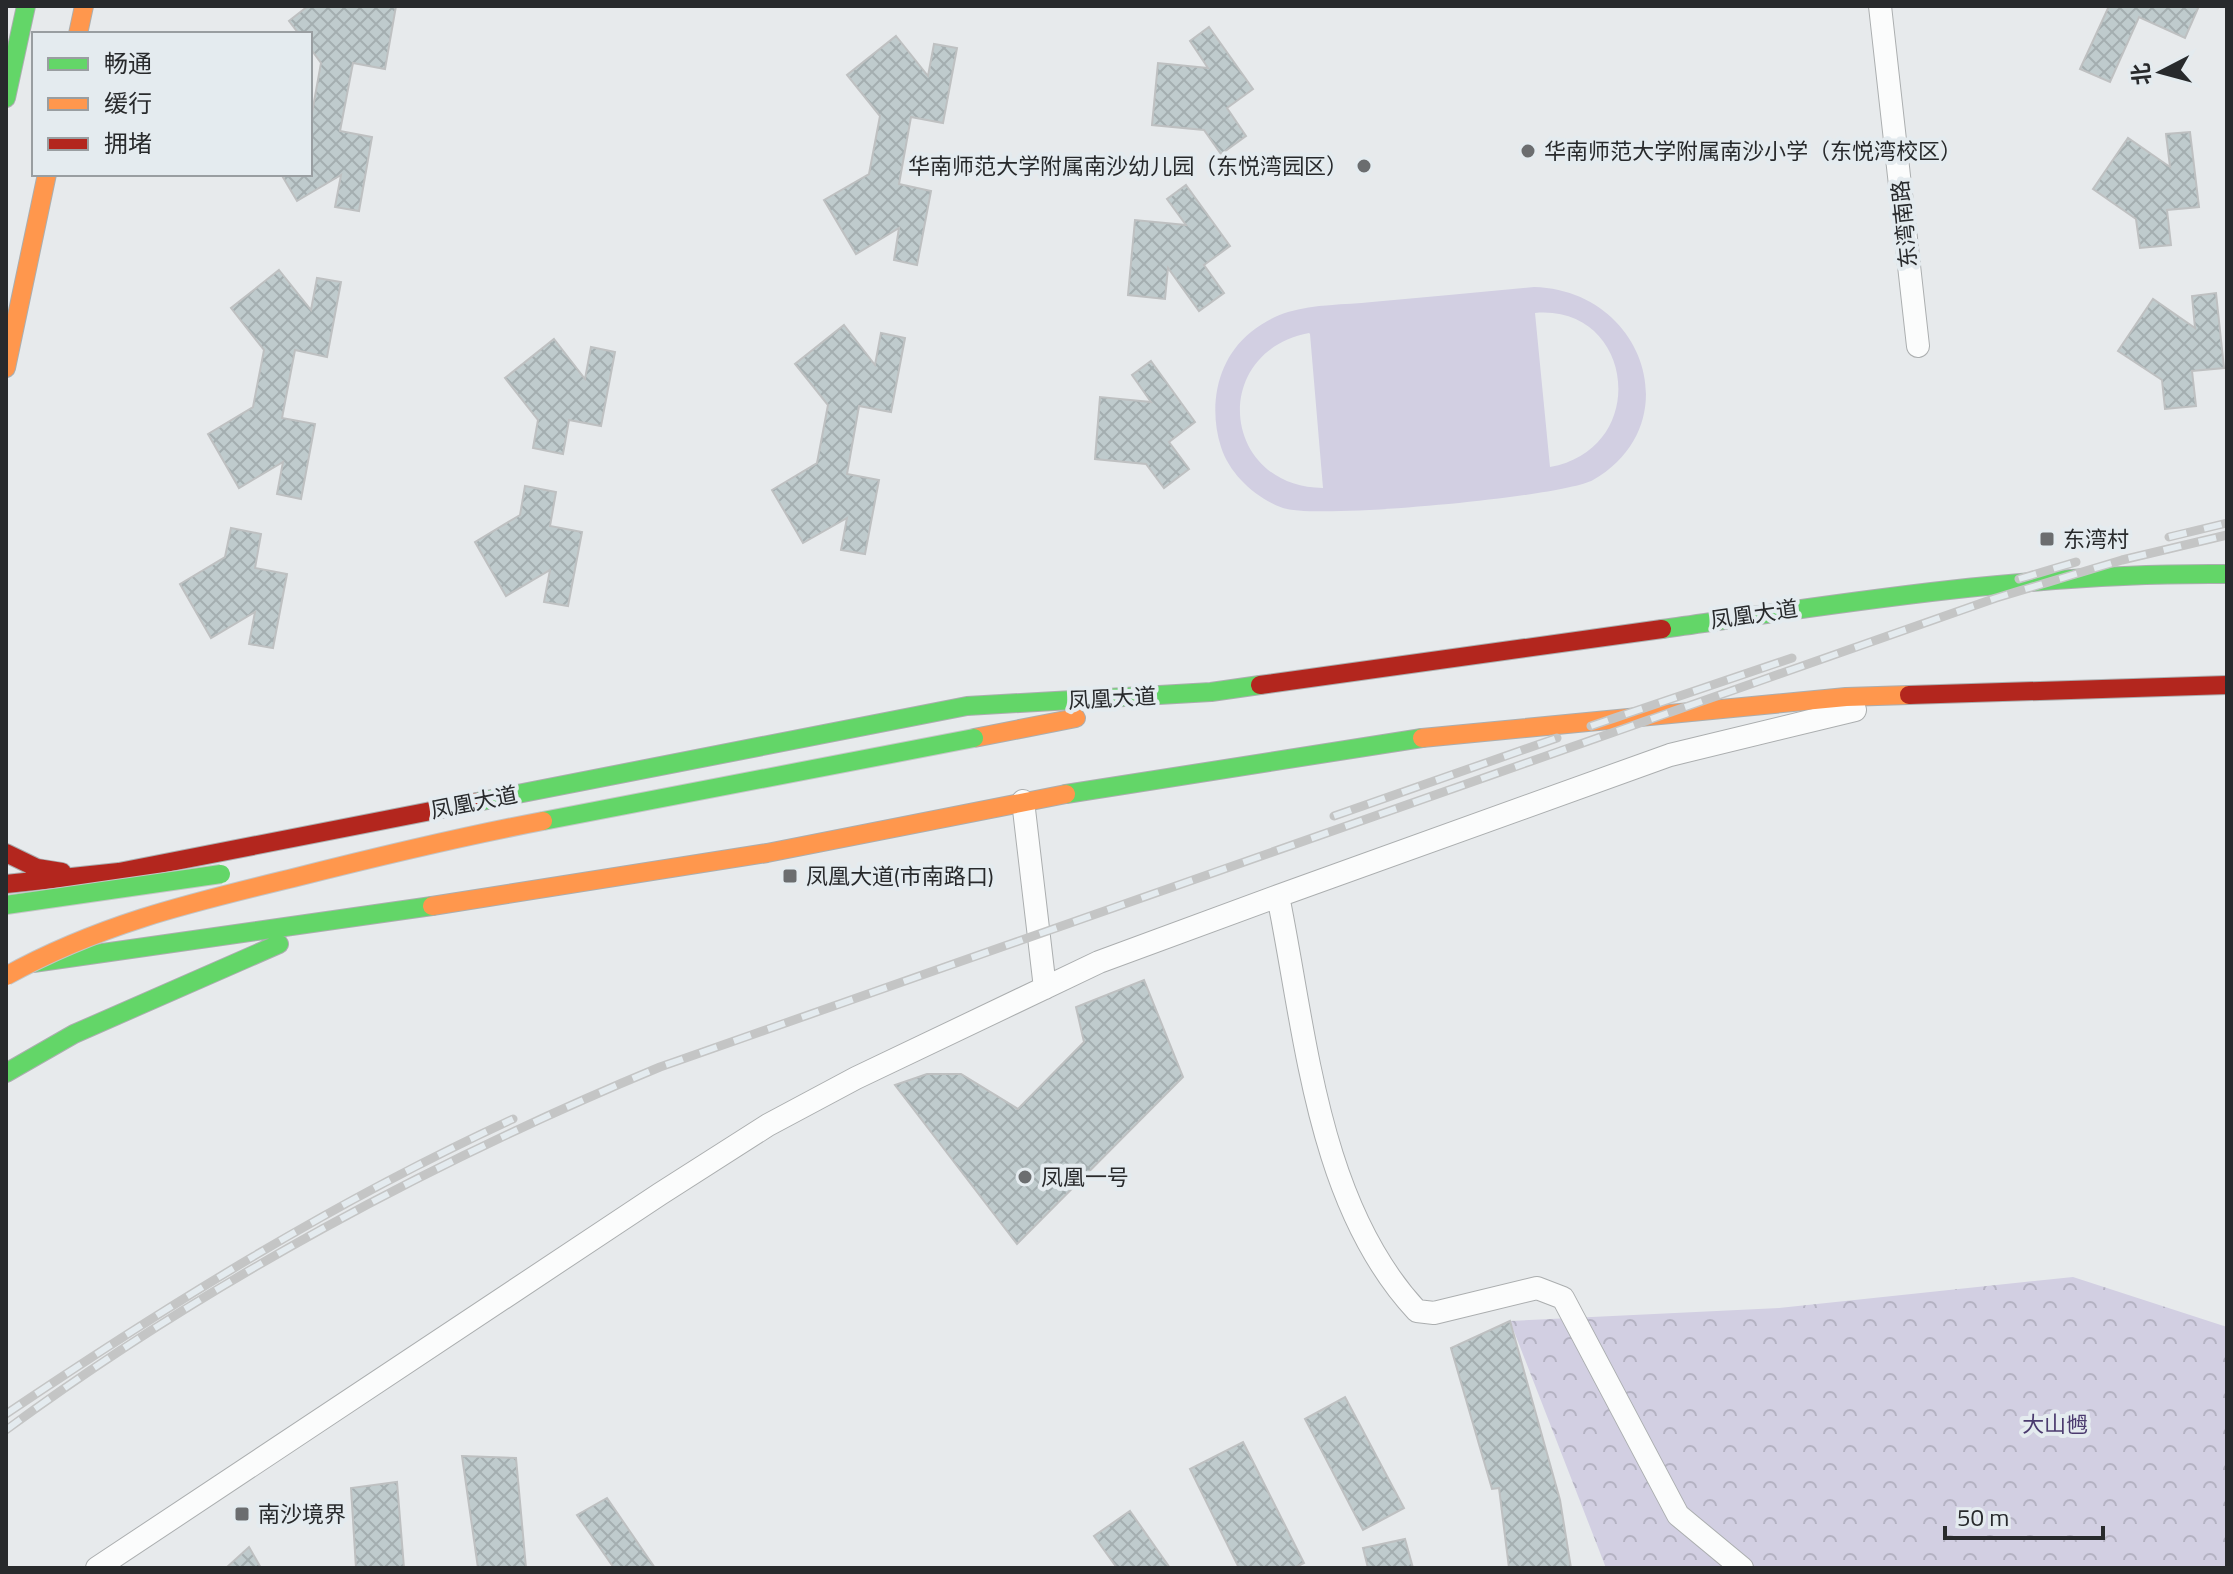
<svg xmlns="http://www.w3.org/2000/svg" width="2233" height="1574" font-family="'Titillium Web','Noto Sans SC',sans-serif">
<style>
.green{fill:#d2cfe2;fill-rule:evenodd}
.forest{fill:url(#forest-crowns)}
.building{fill:url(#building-cross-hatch);stroke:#bec0c1;stroke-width:2}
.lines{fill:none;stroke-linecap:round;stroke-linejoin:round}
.street-casing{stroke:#abaeaf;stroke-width:24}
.fast-casing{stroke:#abaeaf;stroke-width:20}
.slow-casing{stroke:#abaeaf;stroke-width:20}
.jam-casing{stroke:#abaeaf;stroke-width:20}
.street{stroke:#fbfcfc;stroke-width:22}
.fast{stroke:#63d668;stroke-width:18}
.slow{stroke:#ff974d;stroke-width:18}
.jam{stroke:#b3261e;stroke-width:18}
.rail-casing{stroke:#c4c5c5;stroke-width:9}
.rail{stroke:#e4ebef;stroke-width:6;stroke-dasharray:18;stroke-linecap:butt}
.fast-bridge-casing{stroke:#c3c5c6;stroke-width:20;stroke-linecap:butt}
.slow-bridge-casing{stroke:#c3c5c6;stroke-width:20;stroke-linecap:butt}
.fast-bridge{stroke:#63d668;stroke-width:18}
.slow-bridge{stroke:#ff974d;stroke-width:18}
.poi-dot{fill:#6b6d6f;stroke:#e4ebef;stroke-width:3}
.labels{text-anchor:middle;stroke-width:8;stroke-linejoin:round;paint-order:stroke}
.poi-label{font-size:22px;fill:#282a2c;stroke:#e4ebef;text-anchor:start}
.street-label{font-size:22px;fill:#282a2c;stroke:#e4ebef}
.park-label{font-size:22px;fill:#4b3b6f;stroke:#e4ebef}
</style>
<defs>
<pattern id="forest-crowns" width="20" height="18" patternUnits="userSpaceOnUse" patternTransform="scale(2)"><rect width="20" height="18" fill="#d2cfe2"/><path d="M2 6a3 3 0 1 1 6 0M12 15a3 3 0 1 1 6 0" fill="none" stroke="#b4b2c2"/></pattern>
<pattern id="building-cross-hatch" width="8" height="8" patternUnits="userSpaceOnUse" patternTransform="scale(2)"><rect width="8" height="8" fill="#bfcbcd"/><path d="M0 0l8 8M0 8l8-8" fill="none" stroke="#a4aeb0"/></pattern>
</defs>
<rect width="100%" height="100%" fill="#e7eaec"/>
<path class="green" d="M 1534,287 C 1644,290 1690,424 1593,480 C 1563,497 1317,520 1283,508 C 1256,498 1230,475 1221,447 C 1208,406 1217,359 1251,332 C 1262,323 1275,316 1288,312 C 1315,304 1344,305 1372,302 C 1426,297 1480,292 1534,287 ZM 1535,313 C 1634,304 1652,448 1550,467 ZM 1309,333 L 1310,334 L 1323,488 C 1221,487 1209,352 1309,333 Z"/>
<path class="forest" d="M 2073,1277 L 2227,1327 L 2227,1568 L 1606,1568 L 1510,1321 L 1779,1308 Z"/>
<path class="building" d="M 308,6 L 396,6 L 385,69 L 353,63 L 340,131 L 372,137 L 359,211 L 335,207 L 341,175 L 297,201 L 281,174 L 310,174 L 310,124 L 321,63 L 310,48 L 310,34 L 299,34 L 289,21 Z
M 2109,6 L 2199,6 L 2185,38 L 2139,17 L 2110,82 L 2080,69 Z
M 1209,27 L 1253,89 L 1227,108 L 1246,136 L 1221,154 L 1204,130 L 1152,125 L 1158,63 L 1208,68 L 1190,41 Z
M 896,36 L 928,76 L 934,44 L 957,48 L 943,123 L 911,117 L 899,184 L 931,191 L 917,265 L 894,260 L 899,228 L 856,254 L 824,200 L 869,174 L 880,116 L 847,75 Z
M 2190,132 L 2199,207 L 2167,210 L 2171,245 L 2140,248 L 2136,219 L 2093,189 L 2128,138 L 2170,167 L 2166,134 Z
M 1186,185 L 1230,246 L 1204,265 L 1224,293 L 1199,311 L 1168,268 L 1165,299 L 1128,295 L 1135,220 L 1186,225 L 1167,199 Z
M 279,270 L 311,310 L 317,278 L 341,282 L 327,357 L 295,350 L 282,418 L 315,424 L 301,499 L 277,494 L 283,462 L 239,488 L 208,434 L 253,407 L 264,350 L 231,308 Z
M 2216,293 L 2224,368 L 2192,371 L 2196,406 L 2165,409 L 2162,380 L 2118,351 L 2153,299 L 2195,328 L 2192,296 Z
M 844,325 L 875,365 L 881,333 L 905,338 L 891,412 L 859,406 L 847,474 L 879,480 L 865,554 L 841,550 L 847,518 L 803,543 L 772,490 L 817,463 L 828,405 L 795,364 Z
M 554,339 L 585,379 L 591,347 L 615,352 L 601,426 L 569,420 L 563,454 L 533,448 L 538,420 L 505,378 Z
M 1151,361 L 1195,422 L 1169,442 L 1189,469 L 1164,488 L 1146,464 L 1095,459 L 1100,397 L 1151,402 L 1132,375 Z
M 525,486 L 556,492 L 550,526 L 582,532 L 568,606 L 544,602 L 550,570 L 506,596 L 475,542 L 520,515 Z
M 231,528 L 261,534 L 255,568 L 287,574 L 273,648 L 249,644 L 255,612 L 211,638 L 180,584 L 225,557 Z
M 1144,980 L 1183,1077 L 1017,1244 L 895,1085 L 927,1074 L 961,1074 L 1018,1109 L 1084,1042 L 1076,1007 Z
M 1510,1321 L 1560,1500 L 1571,1568 L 1509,1568 L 1499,1488 L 1492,1489 L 1451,1348 Z
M 1345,1397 L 1404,1508 L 1363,1530 L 1305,1419 Z
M 1243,1442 L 1304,1563 L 1294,1568 L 1239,1568 L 1190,1469 Z
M 462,1456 L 516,1458 L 526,1568 L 478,1568 Z
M 397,1482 L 404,1568 L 356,1568 L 351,1488 Z
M 607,1498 L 655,1568 L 614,1568 L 577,1515 Z
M 1130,1511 L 1170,1568 L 1117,1568 L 1094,1536 Z
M 1405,1539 L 1413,1568 L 1368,1568 L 1363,1548 Z
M 249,1547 L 261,1568 L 226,1568 Z"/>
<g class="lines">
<defs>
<path id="street" d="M 1880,6 L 1918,346
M 1023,801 L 1045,988
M 1278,896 C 1306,1033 1317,1204 1417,1311 L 1434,1313 L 1537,1288 L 1563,1298 L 1678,1515 L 1742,1568
M 97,1568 L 660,1194 L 768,1125 L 856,1078 L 1099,962 L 1278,896 L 1670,755 L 1855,710"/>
<path id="fast" d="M 6,98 L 26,6
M 1662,629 C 1850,602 2036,572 2227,574
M 1066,794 L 1422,738
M 477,802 L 967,706 L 1211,692 L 1260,685
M 33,963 L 432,906
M 6,1073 L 74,1034 L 279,944"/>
<path id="slow" d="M 78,34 L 84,6
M 6,368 L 47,174
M 974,738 L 1076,718
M 1422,738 L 1846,697 L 1909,695
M 432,906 L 767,853 L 1066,794"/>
<path id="jam" d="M 1260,685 L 1662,629
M 1909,695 L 2227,685
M 6,853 L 37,868 L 62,872
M 6,884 L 119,872 L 477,802"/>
</defs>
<use href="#street" class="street-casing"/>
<use href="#fast" class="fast-casing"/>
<use href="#slow" class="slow-casing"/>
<use href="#jam" class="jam-casing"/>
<use href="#street" class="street"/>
<use href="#fast" class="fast"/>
<use href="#slow" class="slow"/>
<use href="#jam" class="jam"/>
<defs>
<path id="rail" d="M 2169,537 L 2227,523
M 2019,579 L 2076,562
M 1591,726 L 1792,658
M 1334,816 L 1557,738
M 6,1414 C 168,1305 335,1201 513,1119
M 6,1430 C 204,1284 433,1161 660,1067 L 1996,598 L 2122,560 L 2227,535"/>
</defs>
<use href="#rail" class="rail-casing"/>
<use href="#rail" class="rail"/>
<defs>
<path id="fast-bridge" d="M 543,821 L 974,738
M 6,905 L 221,874"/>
<path id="slow-bridge" d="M 6,976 C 100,924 190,903 293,878 C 376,857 459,837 543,821"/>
</defs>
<use href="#fast-bridge" class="fast-bridge-casing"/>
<use href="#slow-bridge" class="slow-bridge-casing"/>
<use href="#fast-bridge" class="fast-bridge"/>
<use href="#slow-bridge" class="slow-bridge"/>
</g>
<g class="poi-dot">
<circle cx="1528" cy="151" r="8"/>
<circle cx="1364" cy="166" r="8"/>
<rect x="2039" y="531" width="16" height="16" rx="4"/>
<rect x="782" y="868" width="16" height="16" rx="4"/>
<circle cx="1025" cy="1177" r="8"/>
<rect x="234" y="1506" width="16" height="16" rx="4"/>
</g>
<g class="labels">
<g class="poi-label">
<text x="1544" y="159">华南师范大学附属南沙小学（东悦湾校区）</text>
<text x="1348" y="174" text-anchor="end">华南师范大学附属南沙幼儿园（东悦湾园区）</text>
<text x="2063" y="547">东湾村</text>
<text x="806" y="884">凤凰大道(市南路口)</text>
<text x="1041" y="1185">凤凰一号</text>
<text x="258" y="1522">南沙境界</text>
</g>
<g class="street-label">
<text transform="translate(1904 224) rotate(-96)" y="8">东湾南路</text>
<text transform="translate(1754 614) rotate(-8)" y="8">凤凰大道</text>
<text transform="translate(1112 698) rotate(-3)" y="8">凤凰大道</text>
<text transform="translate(474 802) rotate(-11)" y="8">凤凰大道</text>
</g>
<g class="park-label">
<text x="2055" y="1432">大山乸</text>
</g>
</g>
<rect width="2233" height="1574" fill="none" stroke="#282a2c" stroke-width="16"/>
<rect x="32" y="32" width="280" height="144" fill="#e4ebef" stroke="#999ea1" stroke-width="2"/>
<rect x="48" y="58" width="40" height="12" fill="#63d668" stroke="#999ea1" stroke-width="2"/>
<text x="104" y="72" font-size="24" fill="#282a2c">畅通</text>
<rect x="48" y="98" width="40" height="12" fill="#ff974d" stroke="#999ea1" stroke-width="2"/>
<text x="104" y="112" font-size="24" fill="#282a2c">缓行</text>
<rect x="48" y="138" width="40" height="12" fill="#b3261e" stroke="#999ea1" stroke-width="2"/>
<text x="104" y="152" font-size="24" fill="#282a2c">拥堵</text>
<g transform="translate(2161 72) rotate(264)" stroke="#e4ebef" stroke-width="6" paint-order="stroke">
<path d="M0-6L14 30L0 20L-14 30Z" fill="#282a2c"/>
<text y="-12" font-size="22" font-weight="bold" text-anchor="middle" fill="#282a2c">北</text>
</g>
<path d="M1945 1526v12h158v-12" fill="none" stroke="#282a2c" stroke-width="4"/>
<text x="1957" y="1526" font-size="24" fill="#282a2c" stroke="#e4ebef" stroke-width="6" paint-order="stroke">50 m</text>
</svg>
